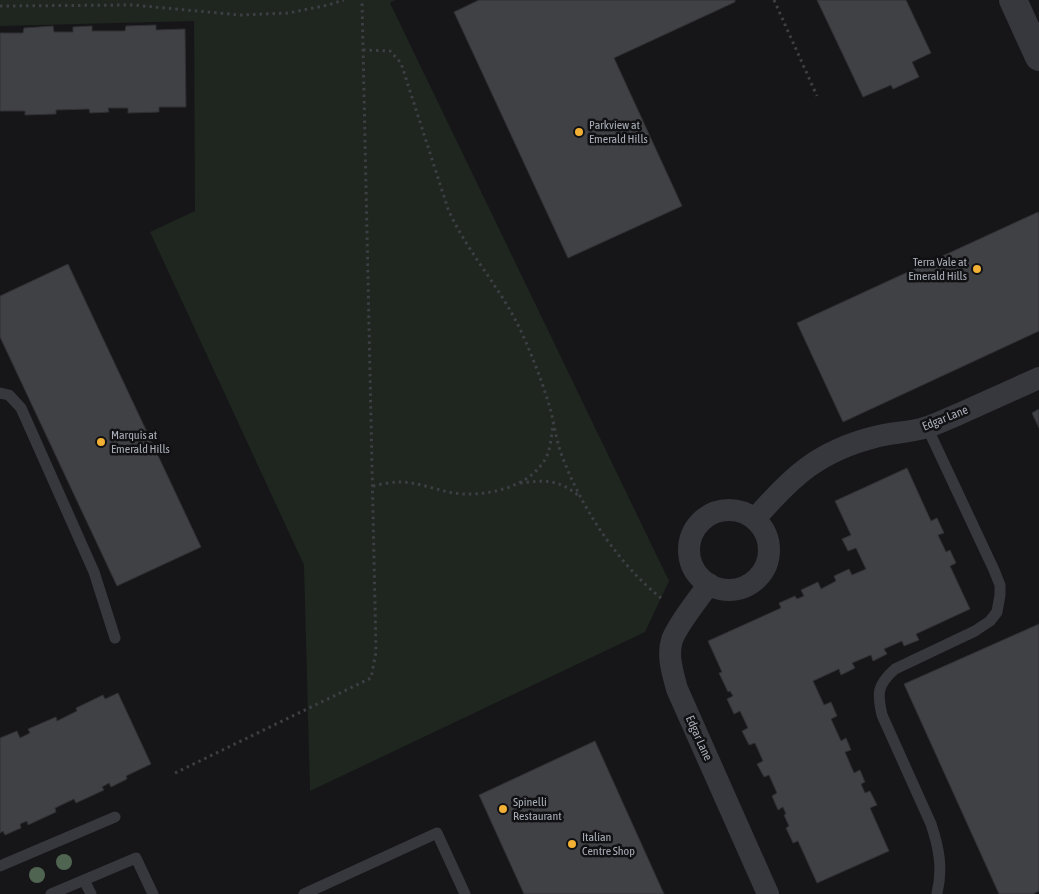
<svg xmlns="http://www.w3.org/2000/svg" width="1039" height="894" font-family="'Asap Condensed',sans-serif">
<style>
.green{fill:#1e261f}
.building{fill:#404145;stroke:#303034}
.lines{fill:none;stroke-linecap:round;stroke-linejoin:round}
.path{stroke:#3d3f44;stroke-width:3;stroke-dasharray:2.5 4;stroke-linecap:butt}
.service{stroke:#37383d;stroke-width:11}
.minor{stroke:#37383d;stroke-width:22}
.tertiary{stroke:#37383d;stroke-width:28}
.tree{fill:#506452}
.poi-dot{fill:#f2b134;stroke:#111113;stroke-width:2}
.labels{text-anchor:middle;stroke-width:5;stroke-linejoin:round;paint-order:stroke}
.poi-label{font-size:12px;fill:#a8adb8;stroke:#111113;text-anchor:start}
.street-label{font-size:12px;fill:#a8adb8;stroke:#111113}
</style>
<rect width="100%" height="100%" fill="#161618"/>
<path class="green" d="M 0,0 L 395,0 L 390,3 L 669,581 L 645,632 L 310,791 L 304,565 L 150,232 L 195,211 L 194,21 L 0,26 Z"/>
<path class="building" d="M 479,0 L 735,0 L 735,2 L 614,58 L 682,206 L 568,258 L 454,12 Z
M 817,0 L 906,0 L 931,53 L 912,62 L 919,77 L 893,89 L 891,85 L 863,97 Z
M 156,25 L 156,30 L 185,29 L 186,107 L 159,107 L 159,112 L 128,113 L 128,108 L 108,108 L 109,112 L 90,113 L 89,109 L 56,110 L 56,114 L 25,115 L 25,111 L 0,111 L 0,33 L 23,33 L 24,28 L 53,26 L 54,32 L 73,32 L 73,27 L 92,26 L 92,31 L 125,31 L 126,26 Z
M 1038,212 L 1039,215 L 1039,331 L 843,422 L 797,323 Z
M 68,264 L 201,547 L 117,586 L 0,337 L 0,296 Z
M 1039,409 L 1039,428 L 1032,413 Z
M 907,468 L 931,521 L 937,518 L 944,533 L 938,535 L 946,552 L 950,550 L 956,563 L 950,566 L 970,609 L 916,634 L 919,640 L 904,646 L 902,641 L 884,649 L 887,654 L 873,661 L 871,655 L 852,663 L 855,668 L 841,675 L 839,669 L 813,681 L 824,705 L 831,702 L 837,716 L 831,719 L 841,741 L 846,738 L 851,750 L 845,752 L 854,773 L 860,770 L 865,782 L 861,784 L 865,793 L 870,791 L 877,805 L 870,808 L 889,851 L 817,883 L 798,841 L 793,843 L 786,828 L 789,826 L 784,815 L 786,814 L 783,807 L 778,810 L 772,796 L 777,793 L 769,775 L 764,777 L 757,764 L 763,761 L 755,743 L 749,745 L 742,731 L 748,728 L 740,711 L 734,714 L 727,699 L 733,696 L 730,691 L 728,692 L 719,673 L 722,672 L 708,641 L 781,608 L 779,603 L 795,596 L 797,599 L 804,596 L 801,590 L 818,582 L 821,589 L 836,581 L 834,576 L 849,569 L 852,575 L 866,569 L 856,548 L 848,551 L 842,539 L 851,535 L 835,501 Z
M 1039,624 L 1039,891 L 1033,894 L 999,894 L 904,684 Z
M 118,693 L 151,764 L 126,776 L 127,779 L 111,787 L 109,783 L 102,787 L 104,790 L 76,803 L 74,799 L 55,808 L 56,812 L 28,825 L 27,821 L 20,824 L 21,828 L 5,835 L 3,831 L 0,833 L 0,738 L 17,731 L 20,738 L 30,733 L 28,729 L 56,717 L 57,721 L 77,711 L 76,708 L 103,695 L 105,699 Z
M 595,741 L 664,894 L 524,894 L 479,795 Z"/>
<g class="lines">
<path class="path" d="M 774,0 L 817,96
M 0,6 L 133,5 L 240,15 L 289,13 L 328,5 L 344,0
M 363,50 L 390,51 L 401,63 L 448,209 C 467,252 500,287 520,329 C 532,355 542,381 550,408 C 554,423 556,440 562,456 C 581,507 618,564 661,598
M 520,483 C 546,480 558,479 579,496
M 373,486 C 381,484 391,482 399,482 C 421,482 442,493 463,494 C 491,495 525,487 542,464 C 551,453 551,437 553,424
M 175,773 L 371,678 L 376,652 L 362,0"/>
<path class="service" d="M 0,393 L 9,395 L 21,408 L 94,572 L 115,638
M 927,427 L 994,570 L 1000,585 L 1000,595 L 997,612 L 990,621 L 975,631 L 895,669 C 877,685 877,693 882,715 L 931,824 C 939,848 943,869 937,893
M 0,866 L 115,817
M 84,880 L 91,894
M 51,894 L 136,858 L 153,894
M 304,894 L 437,833 L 465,894"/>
<path class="minor" d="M689 550a40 40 0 1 1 80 0a40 40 0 1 1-80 0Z
M 755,519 C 792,476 819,451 875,437 C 892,432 910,433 927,427 C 938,424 949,418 959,414 C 986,402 1012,390 1039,378
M 709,584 C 699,598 677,625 672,640 C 667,656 673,674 677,689 L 768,894"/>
<path class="tertiary" d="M 1013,0 L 1039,57"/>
</g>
<g class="tree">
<circle cx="64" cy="862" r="8"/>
<circle cx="37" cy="875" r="8"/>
</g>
<g class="poi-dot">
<circle cx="579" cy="132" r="5"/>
<circle cx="977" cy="269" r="5"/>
<circle cx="101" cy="442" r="5"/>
<circle cx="503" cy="809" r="5"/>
<circle cx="572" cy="844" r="5"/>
</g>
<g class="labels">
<g class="poi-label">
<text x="589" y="129">Parkview at<tspan x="589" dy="14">Emerald Hills</tspan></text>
<text x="967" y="266" text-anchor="end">Terra Vale at<tspan x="967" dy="14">Emerald Hills</tspan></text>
<text x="111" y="439">Marquis at<tspan x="111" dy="14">Emerald Hills</tspan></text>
<text x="513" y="806">Spinelli<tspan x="513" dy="14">Restaurant</tspan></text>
<text x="582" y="841">Italian<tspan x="582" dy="14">Centre Shop</tspan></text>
</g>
<g class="street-label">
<text transform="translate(945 418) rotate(-22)" y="4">Edgar Lane</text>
<text transform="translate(699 738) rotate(66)" y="4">Edgar Lane</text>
</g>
</g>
</svg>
